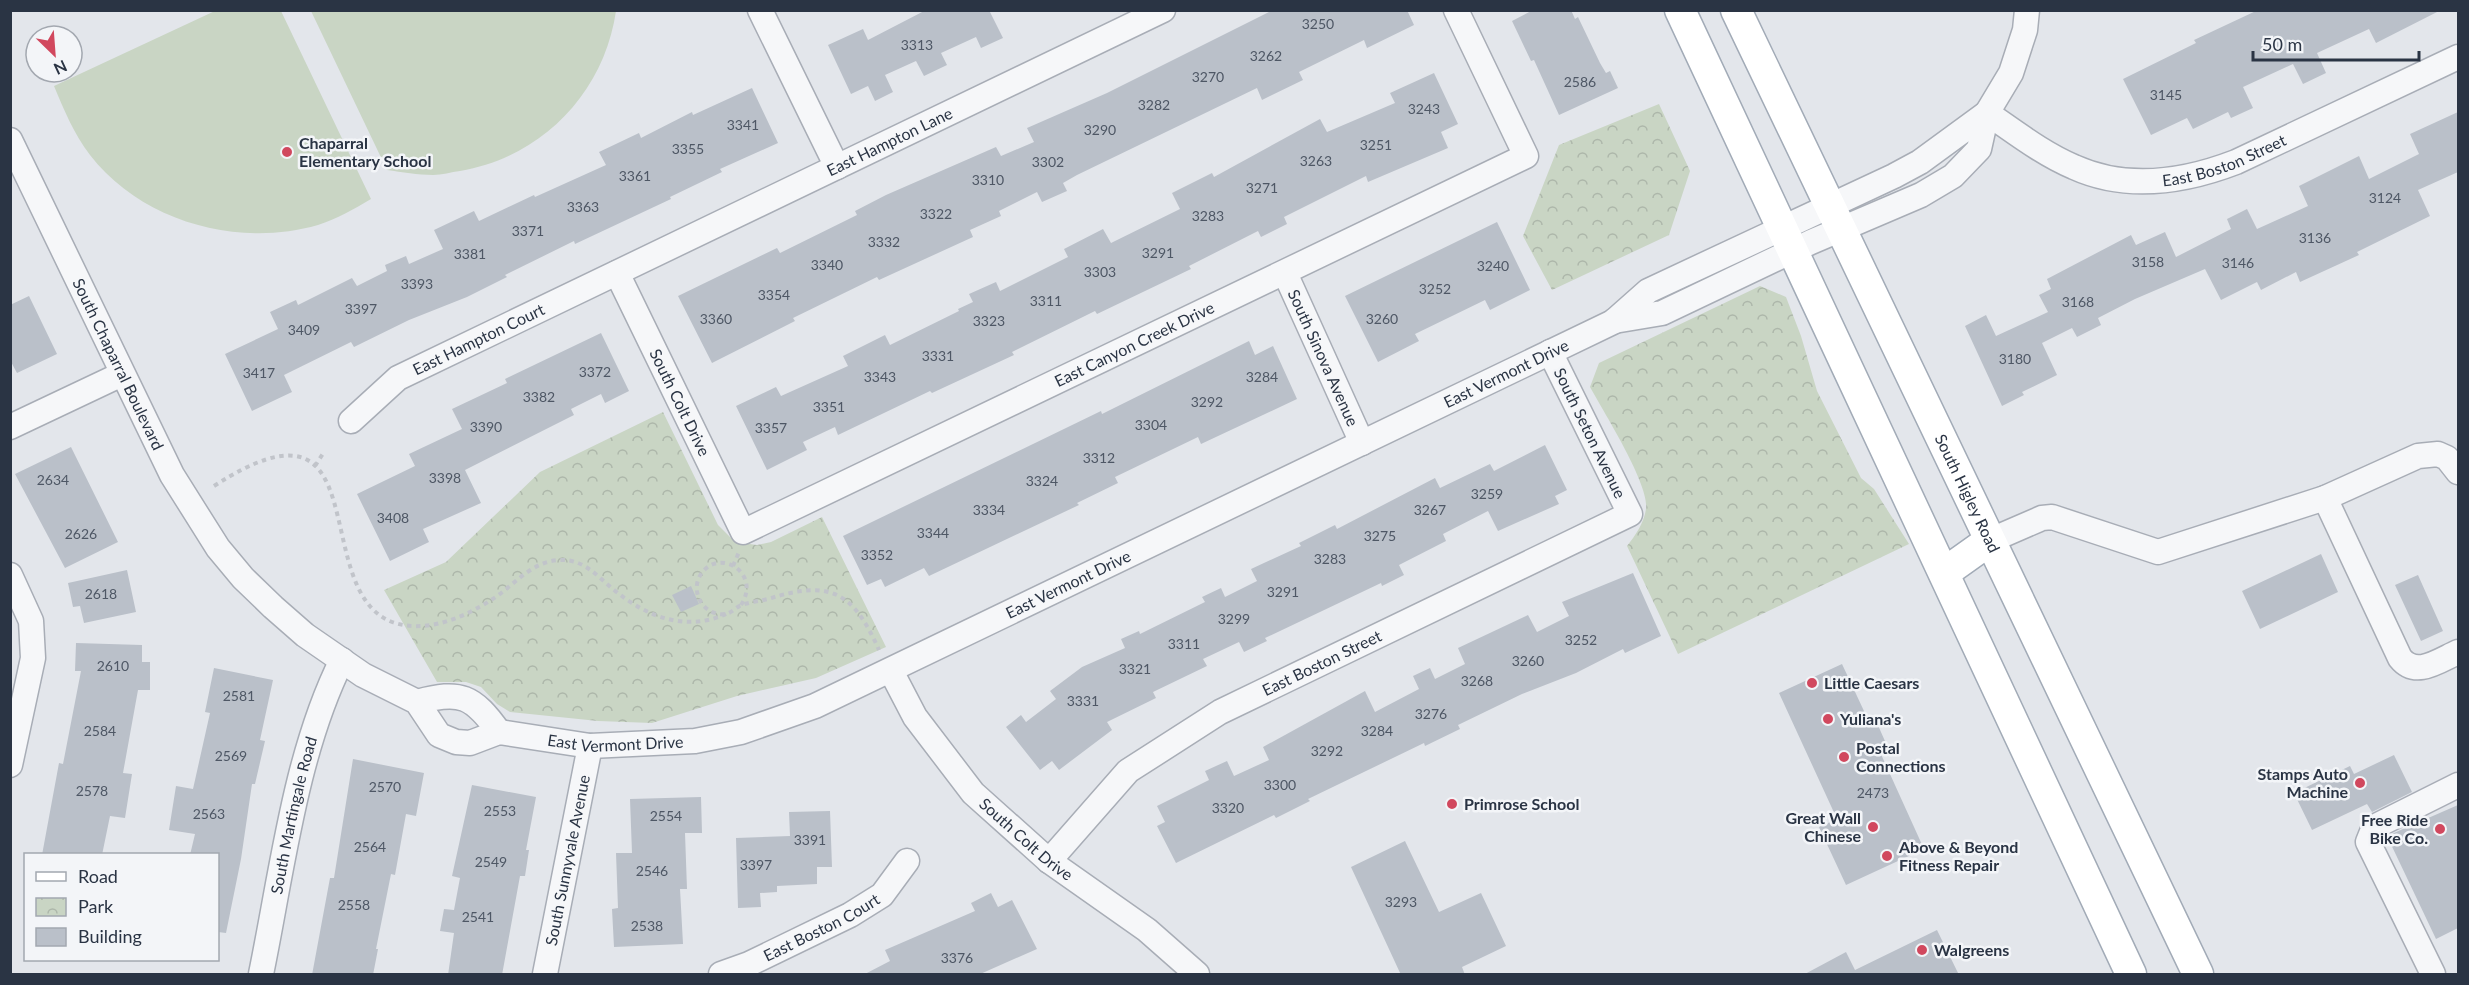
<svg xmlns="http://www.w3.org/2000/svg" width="2469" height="985" font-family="Lato,sans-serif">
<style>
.grass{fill:#c9d5c4}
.park{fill:url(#park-crowns)}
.building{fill:#bac0c9}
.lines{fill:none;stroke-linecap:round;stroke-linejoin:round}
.minor-casing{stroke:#a8adb6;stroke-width:27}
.major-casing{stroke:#a2abb7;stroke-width:33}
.path{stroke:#c1c4ca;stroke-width:4;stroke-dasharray:4.5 4.5;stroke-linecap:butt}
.minor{stroke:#f6f7f9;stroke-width:24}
.major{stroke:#fff;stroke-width:30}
.poi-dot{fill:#d1485e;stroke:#f3f5f8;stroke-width:2}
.labels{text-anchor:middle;stroke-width:5;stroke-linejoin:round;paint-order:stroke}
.number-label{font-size:14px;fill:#4e5765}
.street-label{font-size:16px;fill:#2a3444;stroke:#f3f5f8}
.poi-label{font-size:16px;font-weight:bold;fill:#2a3444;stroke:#f3f5f8;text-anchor:start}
</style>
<defs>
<pattern id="park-crowns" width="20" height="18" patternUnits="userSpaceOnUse" patternTransform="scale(1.5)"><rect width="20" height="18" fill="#c9d5c4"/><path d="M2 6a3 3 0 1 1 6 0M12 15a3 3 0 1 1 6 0" fill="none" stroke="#adb7aa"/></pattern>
</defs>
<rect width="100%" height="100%" fill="#e3e6eb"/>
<path class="grass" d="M 217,10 L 281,11 L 371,199 C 354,209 337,219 318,225 C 238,248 142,222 90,155 C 74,134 64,110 54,86 Z
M 311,11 L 616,11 C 604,93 542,157 460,171 C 451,172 442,175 433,175 C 418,175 402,172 387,170 Z"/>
<path class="park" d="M 1659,104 L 1690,171 L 1669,235 L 1552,290 L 1523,236 L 1559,145 Z
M 1760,286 L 1786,297 L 1801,336 L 1817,391 L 1861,478 L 1874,489 L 1909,544 L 1678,654 L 1627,546 C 1635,536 1644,523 1646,509 C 1650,485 1603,411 1590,387 L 1599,363 Z
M 663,412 L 718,525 L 735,542 L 757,545 L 771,542 L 822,517 L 886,647 L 816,678 L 737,696 L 652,723 L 598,721 L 510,712 L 497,704 L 481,687 L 466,682 L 437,682 L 384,590 L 446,562 L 540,472 Z"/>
<path class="building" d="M 926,10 L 989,10 L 1003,38 L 981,48 L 976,37 L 941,53 L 947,65 L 924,76 L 916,61 L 885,75 L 893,92 L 875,101 L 868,86 L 851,94 L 828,45 L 863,29 L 868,40 Z
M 1273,10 L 1407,10 L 1414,25 L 1367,48 L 1364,40 L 1299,72 L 1303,80 L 1262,100 L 1257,88 L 1077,175 L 1063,183 L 1067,191 L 1042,202 L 1037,192 L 999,211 L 1001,216 L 970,230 L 973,237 L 879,280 L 877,277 L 793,318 L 795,321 L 712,363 L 678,296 L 777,248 L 780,253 L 857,215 L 855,211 L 886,195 L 996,147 L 1001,156 L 1034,142 L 1027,128 L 1107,93 Z
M 1533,10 L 1571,10 L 1575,19 L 1578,17 L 1600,63 L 1606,73 L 1610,71 L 1618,88 L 1559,115 L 1534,60 L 1531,61 L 1512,21 Z
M 2258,10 L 2441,10 L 2376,43 L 2369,29 L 2317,53 L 2326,73 L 2303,84 L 2293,64 L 2243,87 L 2253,108 L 2231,118 L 2228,112 L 2193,129 L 2187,118 L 2151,135 L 2123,79 L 2196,43 L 2194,40 Z
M 1434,73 L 1458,124 L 1441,132 L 1448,148 L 1368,182 L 1366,176 L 1284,217 L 1287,224 L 1261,237 L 1258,231 L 1189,266 L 1191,269 L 1097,314 L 1095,311 L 1012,352 L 1014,355 L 932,393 L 930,391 L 838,435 L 835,427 L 803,442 L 807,450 L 767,470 L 736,406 L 776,387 L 781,396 L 848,366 L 843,356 L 885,335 L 890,345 L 959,311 L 958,309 L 973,302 L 969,294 L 996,282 L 1000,291 L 1068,257 L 1064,249 L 1103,229 L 1111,243 L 1180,209 L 1172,193 L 1212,173 L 1214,177 L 1320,119 L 1327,132 L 1395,103 L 1390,93 Z
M 752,88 L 778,143 L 720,169 L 722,172 L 670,197 L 671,199 L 575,244 L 574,241 L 505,275 L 507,277 L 467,297 L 409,320 L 354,347 L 351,342 L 284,375 L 292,392 L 252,411 L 225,354 L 278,329 L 270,312 L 296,300 L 298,305 L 352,278 L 357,286 L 387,271 L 385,265 L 406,256 L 409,264 L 443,249 L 434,230 L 474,211 L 479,221 L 534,195 L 535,197 L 606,165 L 599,152 L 639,133 L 641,138 L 692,112 L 693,115 Z
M 2458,112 L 2458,172 L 2418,190 L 2430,216 L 2357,252 L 2359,255 L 2300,282 L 2296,272 L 2261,290 L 2257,282 L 2221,300 L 2205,269 L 2135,299 L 2098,318 L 2101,325 L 2077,337 L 2072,328 L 2042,343 L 2057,375 L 2022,392 L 2024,395 L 2002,406 L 1965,326 L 1986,315 L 1996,336 L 2048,312 L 2039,295 L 2051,289 L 2047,279 L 2131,235 L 2136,245 L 2165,232 L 2176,257 L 2231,229 L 2227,219 L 2247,209 L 2257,229 L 2308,206 L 2299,186 L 2359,156 L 2369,179 L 2419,154 L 2410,134 Z
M 1497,222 L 1530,290 L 1490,310 L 1485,300 L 1415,334 L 1419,341 L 1378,362 L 1345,296 Z
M 29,296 L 57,354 L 17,373 L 10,360 L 10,305 Z
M 601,333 L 629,391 L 605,403 L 601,394 L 571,409 L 574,415 L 465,470 L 481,503 L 423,529 L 429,542 L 390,561 L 357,494 L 415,466 L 409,454 L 462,429 L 452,409 L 507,383 L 505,379 Z
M 1249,341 L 1255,355 L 1273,346 L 1297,399 L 1201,444 L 1198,437 L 1115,477 L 1118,483 L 1077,503 L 1079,505 L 929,576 L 924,568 L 885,587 L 881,579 L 867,585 L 843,536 L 1101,411 L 1102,414 Z
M 1545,445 L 1567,490 L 1555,496 L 1559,504 L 1498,531 L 1488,511 L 1443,534 L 1446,541 L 1399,565 L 1404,575 L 1382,586 L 1381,583 L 1265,638 L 1267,641 L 1244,652 L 1239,642 L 1203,659 L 1207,666 L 1153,692 L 1156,698 L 1107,722 L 1112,730 L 1059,770 L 1052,761 L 1040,770 L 1006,727 L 1021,715 L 1026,722 L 1056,699 L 1050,691 L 1082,667 L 1125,648 L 1121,639 L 1139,631 L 1140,634 L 1205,602 L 1202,597 L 1221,588 L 1225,597 L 1257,581 L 1251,569 L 1301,546 L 1299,543 L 1335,525 L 1337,529 L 1435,478 L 1440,488 L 1490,464 L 1494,471 Z
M 71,447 L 118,542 L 65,568 L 15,474 Z
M 2321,554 L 2338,592 L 2260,629 L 2242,591 Z
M 127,570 L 136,612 L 84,623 L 80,606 L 73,607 L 68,583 Z
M 1633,573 L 1661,636 L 1625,653 L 1623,649 L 1576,673 L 1522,694 L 1458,725 L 1460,729 L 1425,746 L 1424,743 L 1308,799 L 1310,801 L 1276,818 L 1274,815 L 1176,863 L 1157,826 L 1165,822 L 1157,806 L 1209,780 L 1205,771 L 1227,761 L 1234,776 L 1269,760 L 1263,747 L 1365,691 L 1375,712 L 1419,689 L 1413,676 L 1430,668 L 1435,679 L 1465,664 L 1458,648 L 1528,615 L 1537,632 L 1569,616 L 1562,602 Z
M 2418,575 L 2443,631 L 2421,641 L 2395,585 Z
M 691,586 L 699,604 L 681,612 L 672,595 Z
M 76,643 L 142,645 L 142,662 L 150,662 L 150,690 L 138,690 L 123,773 L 132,774 L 125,818 L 110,816 L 102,855 L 42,855 L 59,763 L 63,764 L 81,671 L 75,671 Z
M 1842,664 L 1871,726 L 1877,723 L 1888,748 L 1880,752 L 1924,849 L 1846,885 L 1819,827 L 1837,819 L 1779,693 Z
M 214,668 L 273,680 L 260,740 L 265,741 L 255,784 L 252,784 L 241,859 L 226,933 L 218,932 L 218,855 L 190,855 L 195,834 L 169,830 L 176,786 L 193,789 L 210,713 L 205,712 Z
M 2394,755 L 2412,792 L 2372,812 L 2367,804 L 2312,830 L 2294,793 L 2350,766 L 2354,774 Z
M 353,759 L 424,773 L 416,816 L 406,814 L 395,875 L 391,874 L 376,949 L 378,949 L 373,975 L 312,975 L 330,878 L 334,878 Z
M 472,785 L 536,797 L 526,850 L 529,850 L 525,876 L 520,876 L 502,975 L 448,975 L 454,933 L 440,931 L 444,909 L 454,910 L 460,878 L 452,876 Z
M 701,797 L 702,833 L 685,833 L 687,889 L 680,889 L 683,944 L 614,947 L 612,909 L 618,908 L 616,853 L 632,853 L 630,799 Z
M 2458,805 L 2458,928 L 2436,939 L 2387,836 Z
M 830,811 L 832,867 L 817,867 L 817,884 L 777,886 L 777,892 L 760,893 L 761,907 L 738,908 L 736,838 L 790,836 L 789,812 Z
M 1405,841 L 1439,912 L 1481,893 L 1506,946 L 1462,967 L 1465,975 L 1401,975 L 1351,867 Z
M 991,893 L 998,907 L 1012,900 L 1037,949 L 978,975 L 863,975 L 890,961 L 885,950 L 975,911 L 971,903 Z
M 1937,930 L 1959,975 L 1803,975 L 1846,952 L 1855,970 Z"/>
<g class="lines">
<defs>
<g id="minor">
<path d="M 760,10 L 837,167"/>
<path id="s1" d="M 1987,113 C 2015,132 2043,154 2074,167 C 2127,191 2184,182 2236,162 L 2458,57"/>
<path id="s2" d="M 10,140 L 172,475 L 218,548 L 243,578 L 273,607 L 305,635 L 363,675 L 417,702 L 439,735 L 456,742 L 470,743 L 499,732 L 590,746 L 695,741 L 741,732 L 815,706 L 1613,322 L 1648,291 L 1894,176 L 1920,162 L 1987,113"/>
<path id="s3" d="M 617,273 L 743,532 L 1526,156 L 1456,10"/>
<path id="s4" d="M 1285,273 L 1362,443"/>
<path d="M 1614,321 L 1662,313 L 1811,242 L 1921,195 L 1953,176 L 1979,149 L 1987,113 L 2011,73 L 2025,30 L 2027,10"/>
<path id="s5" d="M 351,421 L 398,378 L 1163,10"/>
<path d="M 10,427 L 122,374"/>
<path d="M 2325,498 L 2400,658 C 2416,678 2438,661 2458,652"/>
<path d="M 1989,541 L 2042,518 L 2052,517 L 2158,552 L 2325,498 L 2418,456 L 2438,454 L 2447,458 L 2458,472"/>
<path d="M 10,575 L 31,621 L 33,658 L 10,765"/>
<path id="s6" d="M 891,671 L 915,717 L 973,793 L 1049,861 L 1147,930 L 1197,974"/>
<path d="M 417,702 C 461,690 473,696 499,732"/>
<path id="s7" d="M 1049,861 L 1128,771 L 1220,712 L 1630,514 L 1550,352"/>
<path id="s8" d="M 261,974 C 282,872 295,754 342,660"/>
<path id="s9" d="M 545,974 L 590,746"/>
<path id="s10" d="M 721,974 L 749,964 L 850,915 L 882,895 L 907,861"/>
<path d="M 2433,974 L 2368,842 L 2374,827 L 2458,785"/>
</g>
<g id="major">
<path d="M 1680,10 L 2131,974"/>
<path id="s11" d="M 1736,10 L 2198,974"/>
<path d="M 1944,573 L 1989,541"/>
</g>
</defs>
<use href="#minor" class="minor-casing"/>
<use href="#major" class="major-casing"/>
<path class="path" d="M 315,466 L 324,452
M 214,486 C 381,378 307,589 392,622 C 425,634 463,618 491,600 C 514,586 531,561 560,560 C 584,559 597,576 614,590 C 647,617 686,632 726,614
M 733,566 L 739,552
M 741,605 C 762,573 719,547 701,574 C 689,592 704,617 726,614 C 733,612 736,607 742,605 C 750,602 760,601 768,599 C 831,579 853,592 879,650"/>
<use href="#minor" class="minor"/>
<use href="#major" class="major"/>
</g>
<g class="poi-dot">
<circle cx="287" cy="152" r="6"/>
<circle cx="1812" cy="683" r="6"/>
<circle cx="1828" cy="719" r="6"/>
<circle cx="1844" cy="757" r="6"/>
<circle cx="2360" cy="783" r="6"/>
<circle cx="1452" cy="804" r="6"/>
<circle cx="1873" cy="827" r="6"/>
<circle cx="2440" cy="829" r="6"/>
<circle cx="1887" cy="856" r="6"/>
<circle cx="1922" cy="950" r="6"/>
</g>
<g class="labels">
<g class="number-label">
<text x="1318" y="29">3250</text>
<text x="917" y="50">3313</text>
<text x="1266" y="61">3262</text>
<text x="1208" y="82">3270</text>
<text x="1580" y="87">2586</text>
<text x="2166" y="100">3145</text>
<text x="1154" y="110">3282</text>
<text x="1424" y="114">3243</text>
<text x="743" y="130">3341</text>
<text x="1100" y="135">3290</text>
<text x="1376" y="150">3251</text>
<text x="688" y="154">3355</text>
<text x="1316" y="166">3263</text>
<text x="1048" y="167">3302</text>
<text x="635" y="181">3361</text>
<text x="988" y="185">3310</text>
<text x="1262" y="193">3271</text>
<text x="2385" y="203">3124</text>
<text x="583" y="212">3363</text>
<text x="936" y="219">3322</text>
<text x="1208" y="221">3283</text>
<text x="528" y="236">3371</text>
<text x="2315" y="243">3136</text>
<text x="884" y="247">3332</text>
<text x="1158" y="258">3291</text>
<text x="470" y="259">3381</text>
<text x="2148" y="267">3158</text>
<text x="2238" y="268">3146</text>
<text x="827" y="270">3340</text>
<text x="1493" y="271">3240</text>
<text x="1100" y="277">3303</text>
<text x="417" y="289">3393</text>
<text x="1435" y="294">3252</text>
<text x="774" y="300">3354</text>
<text x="1046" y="306">3311</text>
<text x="2078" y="307">3168</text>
<text x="361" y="314">3397</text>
<text x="716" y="324">3360</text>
<text x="1382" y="324">3260</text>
<text x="989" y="326">3323</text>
<text x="304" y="335">3409</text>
<text x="938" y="361">3331</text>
<text x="2015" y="364">3180</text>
<text x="595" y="377">3372</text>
<text x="259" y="378">3417</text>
<text x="880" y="382">3343</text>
<text x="1262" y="382">3284</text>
<text x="539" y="402">3382</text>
<text x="1207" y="407">3292</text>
<text x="829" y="412">3351</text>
<text x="1151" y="430">3304</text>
<text x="486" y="432">3390</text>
<text x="771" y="433">3357</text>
<text x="1099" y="463">3312</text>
<text x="445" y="483">3398</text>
<text x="53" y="485">2634</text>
<text x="1042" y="486">3324</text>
<text x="1487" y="499">3259</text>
<text x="989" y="515">3334</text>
<text x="1430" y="515">3267</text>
<text x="393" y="523">3408</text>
<text x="933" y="538">3344</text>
<text x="81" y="539">2626</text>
<text x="1380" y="541">3275</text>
<text x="877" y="560">3352</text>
<text x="1330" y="564">3283</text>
<text x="1283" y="597">3291</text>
<text x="101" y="599">2618</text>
<text x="1234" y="624">3299</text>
<text x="1581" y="645">3252</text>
<text x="1184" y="649">3311</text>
<text x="1528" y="666">3260</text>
<text x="113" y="671">2610</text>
<text x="1135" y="674">3321</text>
<text x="1477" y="686">3268</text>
<text x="239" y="701">2581</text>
<text x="1083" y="706">3331</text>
<text x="1431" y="719">3276</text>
<text x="100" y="736">2584</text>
<text x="1377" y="736">3284</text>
<text x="1327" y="756">3292</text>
<text x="231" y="761">2569</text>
<text x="1280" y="790">3300</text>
<text x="385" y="792">2570</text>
<text x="92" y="796">2578</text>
<text x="1873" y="798">2473</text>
<text x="1228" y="813">3320</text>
<text x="500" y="816">2553</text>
<text x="209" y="819">2563</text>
<text x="666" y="821">2554</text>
<text x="810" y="845">3391</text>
<text x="370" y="852">2564</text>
<text x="491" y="867">2549</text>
<text x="756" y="870">3397</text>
<text x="652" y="876">2546</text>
<text x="1401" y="907">3293</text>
<text x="354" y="910">2558</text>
<text x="478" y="922">2541</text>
<text x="647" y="931">2538</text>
<text x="957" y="963">3376</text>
</g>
<g class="street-label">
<text dy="6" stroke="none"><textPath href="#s5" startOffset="609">East Hampton Lane</textPath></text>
<text dy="6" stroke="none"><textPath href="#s1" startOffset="258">East Boston Street</textPath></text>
<text dy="6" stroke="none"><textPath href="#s5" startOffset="153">East Hampton Court</textPath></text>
<text dy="6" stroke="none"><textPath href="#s3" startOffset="722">East Canyon Creek Drive</textPath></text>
<text dy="6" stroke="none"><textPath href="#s4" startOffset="93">South Sinova Avenue</textPath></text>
<text dy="6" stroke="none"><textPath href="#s2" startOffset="249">South Chaparral Boulevard</textPath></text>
<text dy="6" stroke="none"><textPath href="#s2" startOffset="1905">East Vermont Drive</textPath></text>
<text dy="6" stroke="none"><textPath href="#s3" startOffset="144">South Colt Drive</textPath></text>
<text transform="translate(1590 433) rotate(64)" y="6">South Seton Avenue</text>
<text dy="6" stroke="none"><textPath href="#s11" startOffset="536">South Higley Road</textPath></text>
<text dy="6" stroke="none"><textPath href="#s2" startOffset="1419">East Vermont Drive</textPath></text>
<text dy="6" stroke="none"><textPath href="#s7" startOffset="342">East Boston Street</textPath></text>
<text dy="6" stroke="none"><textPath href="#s2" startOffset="933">East Vermont Drive</textPath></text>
<text dy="6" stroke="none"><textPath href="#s8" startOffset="162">South Martingale Road</textPath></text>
<text dy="6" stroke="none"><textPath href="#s6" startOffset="218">South Colt Drive</textPath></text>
<text dy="6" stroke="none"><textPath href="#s9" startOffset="116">South Sunnyvale Avenue</textPath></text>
<text dy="6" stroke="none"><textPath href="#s10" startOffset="111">East Boston Court</textPath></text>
</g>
<g class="poi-label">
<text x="299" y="149">Chaparral<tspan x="299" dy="18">Elementary School</tspan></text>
<text x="1824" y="689">Little Caesars</text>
<text x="1840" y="725">Yuliana's</text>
<text x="1856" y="754">Postal<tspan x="1856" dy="18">Connections</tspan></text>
<text x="2348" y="780" text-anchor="end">Stamps Auto<tspan x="2348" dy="18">Machine</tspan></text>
<text x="1464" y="810">Primrose School</text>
<text x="1861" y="824" text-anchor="end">Great Wall<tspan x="1861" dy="18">Chinese</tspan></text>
<text x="2428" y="826" text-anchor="end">Free Ride<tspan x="2428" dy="18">Bike Co.</tspan></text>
<text x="1899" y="853">Above &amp; Beyond<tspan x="1899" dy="18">Fitness Repair</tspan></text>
<text x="1934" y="956">Walgreens</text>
</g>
</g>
<rect width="2469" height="985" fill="none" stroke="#2a3444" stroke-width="24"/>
<rect x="24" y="853" width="195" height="108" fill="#f3f5f8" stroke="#a3a8b0" stroke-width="1.5"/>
<rect x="36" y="872" width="30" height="9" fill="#ffffff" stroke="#a3a8b0" stroke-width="1.5"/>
<text x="78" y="883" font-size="18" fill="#2a3444">Road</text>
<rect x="36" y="898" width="30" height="18" fill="url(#park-crowns)" stroke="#a3a8b0" stroke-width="1.5"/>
<text x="78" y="913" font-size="18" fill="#2a3444">Park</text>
<rect x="36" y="928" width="30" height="18" fill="#bac0c9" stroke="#a3a8b0" stroke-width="1.5"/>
<text x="78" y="943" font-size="18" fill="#2a3444">Building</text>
<g transform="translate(54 54) rotate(155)"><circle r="28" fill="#f3f5f8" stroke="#a3a8b0" stroke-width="1.5"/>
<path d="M0-4.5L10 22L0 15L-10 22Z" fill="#d1485e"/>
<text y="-9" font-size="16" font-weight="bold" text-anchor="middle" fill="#2a3444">N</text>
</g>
<path d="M2253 51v9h166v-9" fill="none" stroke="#2a3444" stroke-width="3"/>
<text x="2262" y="51" font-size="18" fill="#2a3444" stroke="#f3f5f8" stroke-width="4.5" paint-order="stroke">50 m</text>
</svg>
